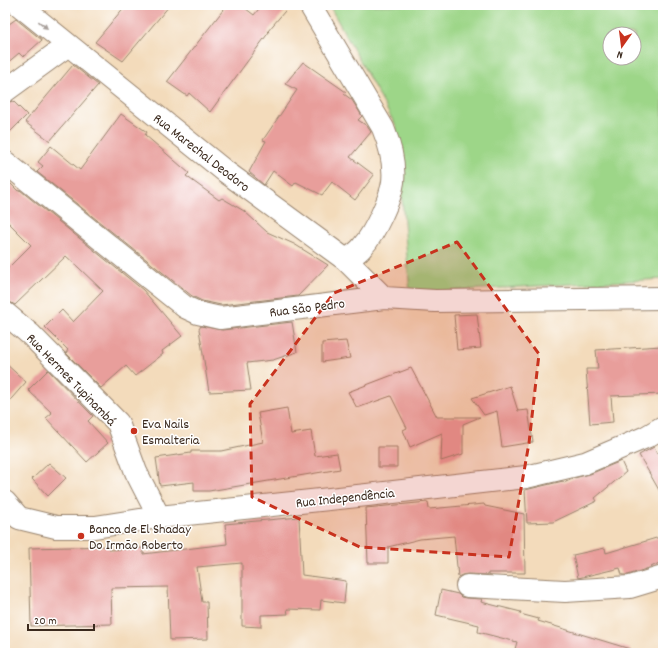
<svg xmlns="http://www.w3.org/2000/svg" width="668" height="658" font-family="Dekko,sans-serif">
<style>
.green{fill:#9dd688;stroke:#6c8053;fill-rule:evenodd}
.building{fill:#e89e9b}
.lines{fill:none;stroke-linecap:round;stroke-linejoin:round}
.minor-casing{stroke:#97826c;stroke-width:24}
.minor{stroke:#fff;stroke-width:22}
.oneway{fill:#a79f9a}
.marked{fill:#c8321e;fill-opacity:0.2;stroke:#c8321e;stroke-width:3;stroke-dasharray:8 5;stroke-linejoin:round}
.poi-dot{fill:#c8321e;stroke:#fff;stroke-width:1.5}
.labels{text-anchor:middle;stroke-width:3;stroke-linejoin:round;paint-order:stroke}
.street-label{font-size:14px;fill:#3b2a1e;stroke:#fff}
.poi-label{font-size:14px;fill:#3b2a1e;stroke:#fff;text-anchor:start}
</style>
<rect width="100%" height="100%" fill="#fff"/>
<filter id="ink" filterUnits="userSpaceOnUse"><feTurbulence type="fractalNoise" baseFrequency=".025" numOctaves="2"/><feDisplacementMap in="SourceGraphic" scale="8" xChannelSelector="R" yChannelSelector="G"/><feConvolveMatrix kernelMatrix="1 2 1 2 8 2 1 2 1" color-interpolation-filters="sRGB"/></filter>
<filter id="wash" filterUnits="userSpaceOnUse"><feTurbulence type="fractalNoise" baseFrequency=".012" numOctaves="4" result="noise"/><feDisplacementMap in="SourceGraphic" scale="16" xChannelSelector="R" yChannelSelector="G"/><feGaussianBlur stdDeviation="0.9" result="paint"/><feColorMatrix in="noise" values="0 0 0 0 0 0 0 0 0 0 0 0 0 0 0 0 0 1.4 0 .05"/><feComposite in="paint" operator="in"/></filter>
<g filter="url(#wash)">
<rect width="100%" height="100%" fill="#f3dbbb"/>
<path class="green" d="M 329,5 L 663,5 L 663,279 L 410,293 L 396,126 ZM 610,34 L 634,34 L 634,58 L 610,58 Z"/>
<g id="blocks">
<path class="building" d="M 126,5 L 170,5 L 123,61 L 95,42 Z
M 227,5 L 241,5 L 254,15 L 262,5 L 290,5 L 268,31 L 269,32 L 210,112 L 189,93 L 187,96 L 167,82 Z
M 16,19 L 42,40 L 23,57 L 19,53 L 5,65 L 5,27 Z
M 303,62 L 346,92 L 344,94 L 352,100 L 362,116 L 358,120 L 367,126 L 371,132 L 350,157 L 374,175 L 355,200 L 332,182 L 322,195 L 296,182 L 293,186 L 273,171 L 264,185 L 249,172 L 266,141 L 263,140 L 297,90 L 285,84 Z
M 73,65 L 98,85 L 50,141 L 25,122 Z
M 13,101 L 27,115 L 5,137 L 5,103 Z
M 121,114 L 147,132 L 145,135 L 189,173 L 186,176 L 219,200 L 222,198 L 244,211 L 267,232 L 294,244 L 328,265 L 298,296 L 221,305 L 202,301 L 192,296 L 37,172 L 43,166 L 38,162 L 51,146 L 80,170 Z
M 5,178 L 18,191 L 20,190 L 143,290 L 182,336 L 162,351 L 163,354 L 135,376 L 126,366 L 101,388 L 66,353 L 68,350 L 45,327 L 62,310 L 73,322 L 103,291 L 78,267 L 66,256 L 15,305 L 8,301 L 5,301 L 5,271 L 31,245 L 5,219 Z
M 477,314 L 481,348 L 457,350 L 454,315 Z
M 292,322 L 297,352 L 273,360 L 247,363 L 251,390 L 209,392 L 199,329 L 201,326 L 222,330 Z
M 346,341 L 350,358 L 322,362 L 322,343 Z
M 662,346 L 663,394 L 611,396 L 613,422 L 590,424 L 586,369 L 598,369 L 596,350 Z
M 5,363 L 26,382 L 5,406 Z
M 411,368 L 437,417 L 480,417 L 463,424 L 463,454 L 441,461 L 442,433 L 410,447 L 403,430 L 407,428 L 391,396 L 357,408 L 348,392 Z
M 48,370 L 93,416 L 88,421 L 108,443 L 87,462 L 46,418 L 52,413 L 28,390 Z
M 510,386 L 518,411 L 528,410 L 533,442 L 502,447 L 497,411 L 484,415 L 472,398 Z
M 287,408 L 291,434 L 311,431 L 315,456 L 337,453 L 340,469 L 209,491 L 194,491 L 194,482 L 160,486 L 156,458 L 191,453 L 191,451 L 221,451 L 263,442 L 258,413 Z
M 378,447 L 397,447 L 397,467 L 378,467 Z
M 654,447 L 663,462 L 663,497 L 639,455 Z
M 621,461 L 626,472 L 595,498 L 597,501 L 553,522 L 527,523 L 525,490 L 563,481 L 564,483 L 574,478 L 590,474 Z
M 49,463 L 66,478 L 48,496 L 32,479 Z
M 428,502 L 429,509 L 484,504 L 485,506 L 524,514 L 525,573 L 488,573 L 488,575 L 468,574 L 462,575 L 458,577 L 454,536 L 420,539 L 388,547 L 388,563 L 368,563 L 366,508 Z
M 299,517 L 302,575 L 346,581 L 344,603 L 321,600 L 320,610 L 287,609 L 288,614 L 261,615 L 261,627 L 242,626 L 242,563 L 197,567 L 202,602 L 207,602 L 208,639 L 170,640 L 168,587 L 111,588 L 112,624 L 31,626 L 29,548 L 110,546 L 110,550 L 143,548 L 143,554 L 227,544 L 225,524 Z
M 663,536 L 663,561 L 649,568 L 628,575 L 622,575 L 620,568 L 578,578 L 573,555 L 605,548 L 606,553 Z
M 441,590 L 458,594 L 461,597 L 466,598 L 482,599 L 481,602 L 521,612 L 520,614 L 539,619 L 538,621 L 630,649 L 630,653 L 528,653 L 515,649 L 517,642 L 478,632 L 479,625 L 436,615 Z"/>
</g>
</g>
<g filter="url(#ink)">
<use href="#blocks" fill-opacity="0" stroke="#97826c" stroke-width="1"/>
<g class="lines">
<defs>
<path id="minor" d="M 19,5 L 226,172 L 346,260 L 384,298
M 310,5 L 383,128 C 390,145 395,163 393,182 C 391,198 374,234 363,246 C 359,252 352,256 346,260
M 5,91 L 68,45
M 5,162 L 185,307 L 198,313 L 220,318 L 384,298 L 435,301 L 663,298
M 5,313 L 31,335 L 118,423 L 136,472 L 159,517
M 5,502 L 19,518 L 56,527 L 95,527 L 159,517 L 367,495 L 526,477 L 585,463 L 646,437 L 663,427
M 467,586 L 565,591 L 630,587 L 663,577"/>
</defs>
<use href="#minor" class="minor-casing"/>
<use href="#minor" class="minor"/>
</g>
<defs><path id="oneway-solid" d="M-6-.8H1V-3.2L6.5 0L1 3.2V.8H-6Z"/></defs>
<use class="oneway" href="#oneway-solid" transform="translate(43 25) rotate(39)"/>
</g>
<path class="marked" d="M 457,242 L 539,354 L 529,443 L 509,557 L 360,547 L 252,497 L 250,404 L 334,293 Z"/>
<g class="poi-dot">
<circle cx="134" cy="431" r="4"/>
<circle cx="81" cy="536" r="4"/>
</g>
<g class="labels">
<g class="street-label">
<text transform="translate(202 152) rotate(38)" y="5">Rua Marechal Deodoro</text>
<text transform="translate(307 307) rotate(-7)" y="5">Rua São Pedro</text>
<text transform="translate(72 379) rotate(46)" y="5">Rua Hermes Tupinambá</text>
<text transform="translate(345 497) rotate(-6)" y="5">Rua Independência</text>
</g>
<g class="poi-label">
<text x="142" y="428">Eva Nails<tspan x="142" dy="16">Esmalteria</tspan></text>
<text x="89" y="533">Banca de El Shaday<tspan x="89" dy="16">Do Irmão Roberto</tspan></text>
</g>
</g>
<rect width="668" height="658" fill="none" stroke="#fff" stroke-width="20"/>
<g transform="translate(622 46) rotate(194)"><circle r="19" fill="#ffffff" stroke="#b1aaa5"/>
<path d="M0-3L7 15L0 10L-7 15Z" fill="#c8321e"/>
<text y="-6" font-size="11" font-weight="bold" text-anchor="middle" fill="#3b2a1e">N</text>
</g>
<path d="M28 624v6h66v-6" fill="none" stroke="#3b2a1e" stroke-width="2"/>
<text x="34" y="624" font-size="12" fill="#3b2a1e" stroke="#ffffff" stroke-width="3" paint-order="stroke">20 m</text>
</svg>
